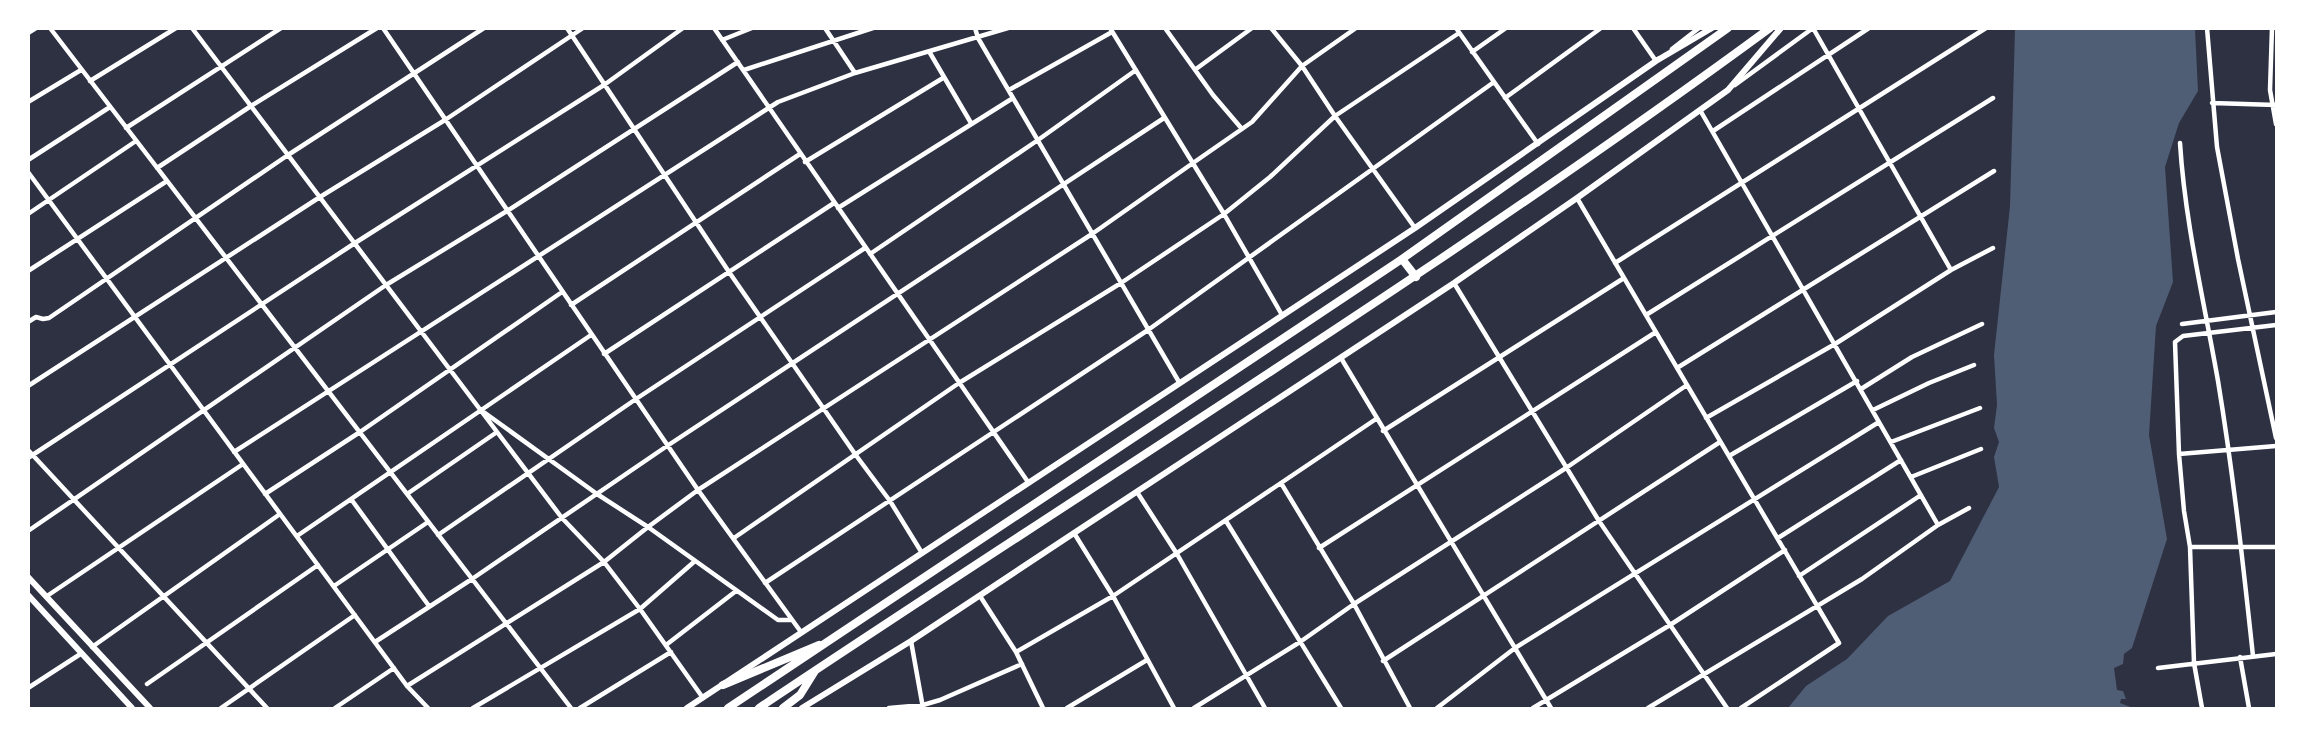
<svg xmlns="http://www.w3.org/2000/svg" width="2305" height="737" font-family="Ubuntu,sans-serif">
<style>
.water{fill:#4f5d75}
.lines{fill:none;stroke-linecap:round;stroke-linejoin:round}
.minor{stroke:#fff;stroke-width:4.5}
.tertiary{stroke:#fff;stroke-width:6}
.trunk{stroke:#fff;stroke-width:8}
</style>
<rect width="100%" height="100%" fill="#2d3142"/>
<path class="water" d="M 2015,29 L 2195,29 L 2198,91 L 2179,123 L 2165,167 L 2173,282 L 2156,326 L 2149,435 L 2167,539 L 2132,648 L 2124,654 L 2123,664 L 2114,668 L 2117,690 L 2123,691 L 2126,699 L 2121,699 L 2120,703 L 2133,708 L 1788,708 L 1806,686 L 1847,659 L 1888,616 L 1950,581 L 1999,487 L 1994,457 L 1999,442 L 1994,428 L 1997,405 L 1994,355 L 2010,206 Z"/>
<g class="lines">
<path class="minor" d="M 50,28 L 571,708
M 192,28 L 562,518 L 604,562 L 640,609 L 703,698
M 383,28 L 698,490 L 801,632
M 567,28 L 729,272 L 855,454 L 890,501 L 922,553
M 714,28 L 1028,482
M 825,28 L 855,73
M 975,28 L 978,38 L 1179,382
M 1110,28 L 1224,214 L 1282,315
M 1165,28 L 1213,95 L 1242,129
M 1271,28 L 1302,66 L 1335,116 L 1415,228
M 1456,28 L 1538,144
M 1633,28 L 1656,61 L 1658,59
M 1813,28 L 1951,270
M 2207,28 L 2217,147 L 2238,259 L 2276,438
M 2272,28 L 2270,90 L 2276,124
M 28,33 L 36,28
M 722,40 L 752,28
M 1672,49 L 1699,28
M 1472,52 L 1506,28
M 930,53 L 971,123
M 1196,69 L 1252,28
M 744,70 L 873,28
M 90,81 L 176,28
M 1735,85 L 1813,28
M 1009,90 L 1112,32
M 1505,98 L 1601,28
M 28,102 L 81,70
M 2212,103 L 2276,105
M 1700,110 L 1938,525
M 126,128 L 281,28
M 1713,131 L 1869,28
M 2180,143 C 2185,223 2204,301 2218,381 C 2233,472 2243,563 2253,656
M 28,160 L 110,107
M 805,162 L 943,78
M 157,168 L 251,106 L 377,28
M 28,172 L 407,686 L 428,708
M 1577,198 L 1839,643 L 1741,708
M 838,208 L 1013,98
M 28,214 L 136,141
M 870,254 L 1038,140 L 1136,70
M 1615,263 L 1986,28
M 28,271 L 167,181
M 1454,283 L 1599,521 L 1727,708
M 571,305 L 800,154
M 1646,315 L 1993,98
M 28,322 L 36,317 L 43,319 L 49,318 L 288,155 L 484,28
M 2182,324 L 2276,312
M 604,354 L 834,203
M 1341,358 L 1551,708
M 1677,368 L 1994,171
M 28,386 L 320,197 L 445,120 L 583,28
M 1861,389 L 1912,357 L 1982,324
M 1873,410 L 1929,383 L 1974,365
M 485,413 L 597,494 L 648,527 L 778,620 L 792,620
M 1706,418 L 1835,344 L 1951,270 L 1993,248
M 1383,431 L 1624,278
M 1891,442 L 1980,408
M 28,450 L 267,708
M 234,452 L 778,102 L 855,73 L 1008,28
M 2179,454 L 2276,446
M 1729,456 L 1857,381
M 28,458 L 355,243 L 604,85 L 683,28
M 1911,477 L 1981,449
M 1281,483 L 1354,604 L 1410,708
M 1137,492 L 1177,554 L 1265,708
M 265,494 L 360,432 L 562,292
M 407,494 L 497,432
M 351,499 L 429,606
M 1226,521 L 1341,708
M 28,531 L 386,285 L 507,211 L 738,62
M 1074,533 L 1113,596 L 1174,708
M 438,535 L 636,399 L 865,248
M 297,536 L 591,335
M 734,538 L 959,383 L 1121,283 L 1224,214 L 1270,177 L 1335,116 L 1459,33
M 1778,538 L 1901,460
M 2190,547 L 2276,547
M 1319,548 L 1656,332
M 1799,576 L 1921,495
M 765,583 L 1148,330 L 1494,82
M 334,586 L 428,522
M 47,596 L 243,464
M 980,596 L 1016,652 L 1043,708
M 911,641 L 923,708
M 375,642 L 472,579 L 667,446 L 1164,118
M 666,645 L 736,591
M 92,647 L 280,514
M 1016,652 L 1113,596 L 1376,419
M 2240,657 L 2249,708
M 1383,661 L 1720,442
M 2158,668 L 2276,654
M 147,684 L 318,565
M 407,686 L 604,562 L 648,527 L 698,490 L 1092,234 L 1193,163 L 1252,122 L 1302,66 L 1356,28
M 28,688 L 82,653
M 221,708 L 355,615
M 335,708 L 394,668
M 473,708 L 640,609 L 695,561
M 580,708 L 671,652
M 889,708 L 923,705 L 940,700 L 1022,664
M 1067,708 L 1147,660
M 1194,708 L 1300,642 L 1354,604 L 1566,468 L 1687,385
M 1437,708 L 1515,648 L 1879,422
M 1533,708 L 1670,625 L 1785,550
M 1648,708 L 1862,579 L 1938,525 L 1969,508
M 2202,708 L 2194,663 L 2190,547 L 2184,511 L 2179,454 L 2175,342 L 2183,336 L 2276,325"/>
<path class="tertiary" d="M 28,577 L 150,708
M 28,595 L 132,708
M 687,708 L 1415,228 L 1656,61 L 1712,28
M 802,708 L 911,641 L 1074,533 L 1454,283 L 1577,198 L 1728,90 L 1781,28"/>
<path class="trunk" d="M 1402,259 L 1416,277
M 723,685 L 819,645
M 728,708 L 1402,259 L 1728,28
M 759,708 C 1096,482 1442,269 1770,28
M 783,708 L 800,695 L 815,671"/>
</g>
<rect width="2305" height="737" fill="none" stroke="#ffffff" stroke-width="60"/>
</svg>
